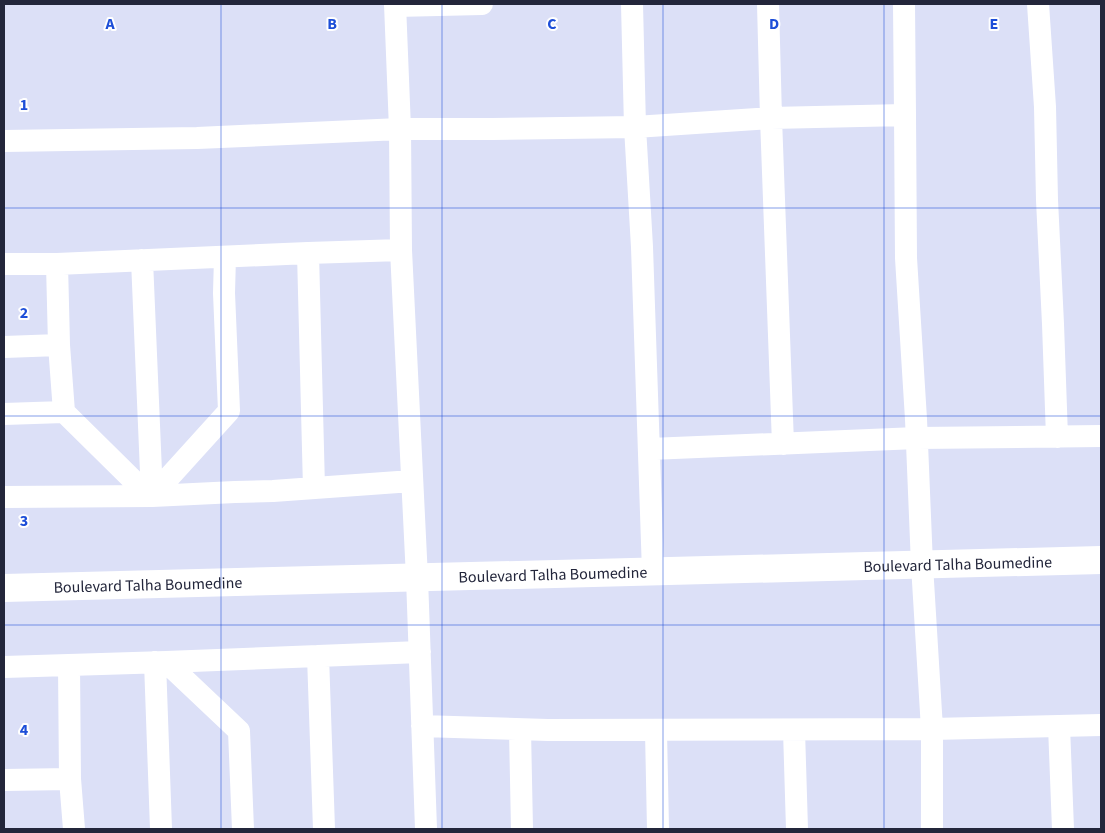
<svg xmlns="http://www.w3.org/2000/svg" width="1105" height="833" font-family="'Source Sans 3',sans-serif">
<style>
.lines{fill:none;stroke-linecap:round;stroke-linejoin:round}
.minor{stroke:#fff;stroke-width:22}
.secondary{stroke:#fff;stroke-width:28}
.grid{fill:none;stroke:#1d4ed8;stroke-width:1;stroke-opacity:0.55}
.labels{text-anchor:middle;stroke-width:4;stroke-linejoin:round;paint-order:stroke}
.street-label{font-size:16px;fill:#23263b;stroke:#fff}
.grid-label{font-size:16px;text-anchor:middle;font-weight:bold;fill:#1d4ed8;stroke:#fff;stroke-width:4;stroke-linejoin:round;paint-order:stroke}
</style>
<rect width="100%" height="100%" fill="#dce0f7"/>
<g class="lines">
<path class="minor" d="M 395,4 L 400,129 L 401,250 L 417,578 L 426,829
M 768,4 L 771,118 L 783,444
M 1038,4 L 1045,107 L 1047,200 L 1053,324 L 1057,437
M 395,6 L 482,4
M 4,141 L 197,138 L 400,129 L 492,129 L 635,127 L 632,4
M 308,253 L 401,250
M 225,257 L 224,293 L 229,411 L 152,496 L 235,492 L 273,491 L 412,481
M 4,264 L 57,264 L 308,253 L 314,488
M 57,264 L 59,345
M 4,347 L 59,345 L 64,412
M 4,414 L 64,412 L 139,486 L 152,496 L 142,260
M 650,449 L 917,438 L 1101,436
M 4,497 L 152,496
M 653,572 L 642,247 L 635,127 L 771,118 L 905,115 L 904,4
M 318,656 L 324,829
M 155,662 L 161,829
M 166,662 L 239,731 L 243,829
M 69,665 L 70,779
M 4,667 L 166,662 L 420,652
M 422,726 L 548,730 L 932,729 L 922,565 L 916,419 L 906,258 L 905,115
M 1059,726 L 1063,829
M 520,730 L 522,829
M 794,730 L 797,829
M 656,731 L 658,829
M 4,780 L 70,779 L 74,829
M 932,829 L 932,729 L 1101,725"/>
<path class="secondary" id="s1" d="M 4,588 L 1101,560"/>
</g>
<path class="grid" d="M 221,4 L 221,829M 442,4 L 442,829M 663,4 L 663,829M 884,4 L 884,829M 4,208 L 1101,208M 4,416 L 1101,416M 4,625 L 1101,625"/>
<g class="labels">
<g class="street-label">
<text dy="6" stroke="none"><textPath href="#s1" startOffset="954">Boulevard Talha Boumedine</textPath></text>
<text dy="6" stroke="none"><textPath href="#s1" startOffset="549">Boulevard Talha Boumedine</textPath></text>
<text dy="6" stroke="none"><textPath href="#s1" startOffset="144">Boulevard Talha Boumedine</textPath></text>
</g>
</g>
<g class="grid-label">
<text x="110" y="29">A</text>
<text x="332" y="29">B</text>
<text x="552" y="29">C</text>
<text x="774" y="29">D</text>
<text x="994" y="29">E</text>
<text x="24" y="110">1</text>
<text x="24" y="318">2</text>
<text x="24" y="526">3</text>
<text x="24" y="735">4</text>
</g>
<rect width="1105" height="833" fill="none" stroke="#23263b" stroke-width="10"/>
</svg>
